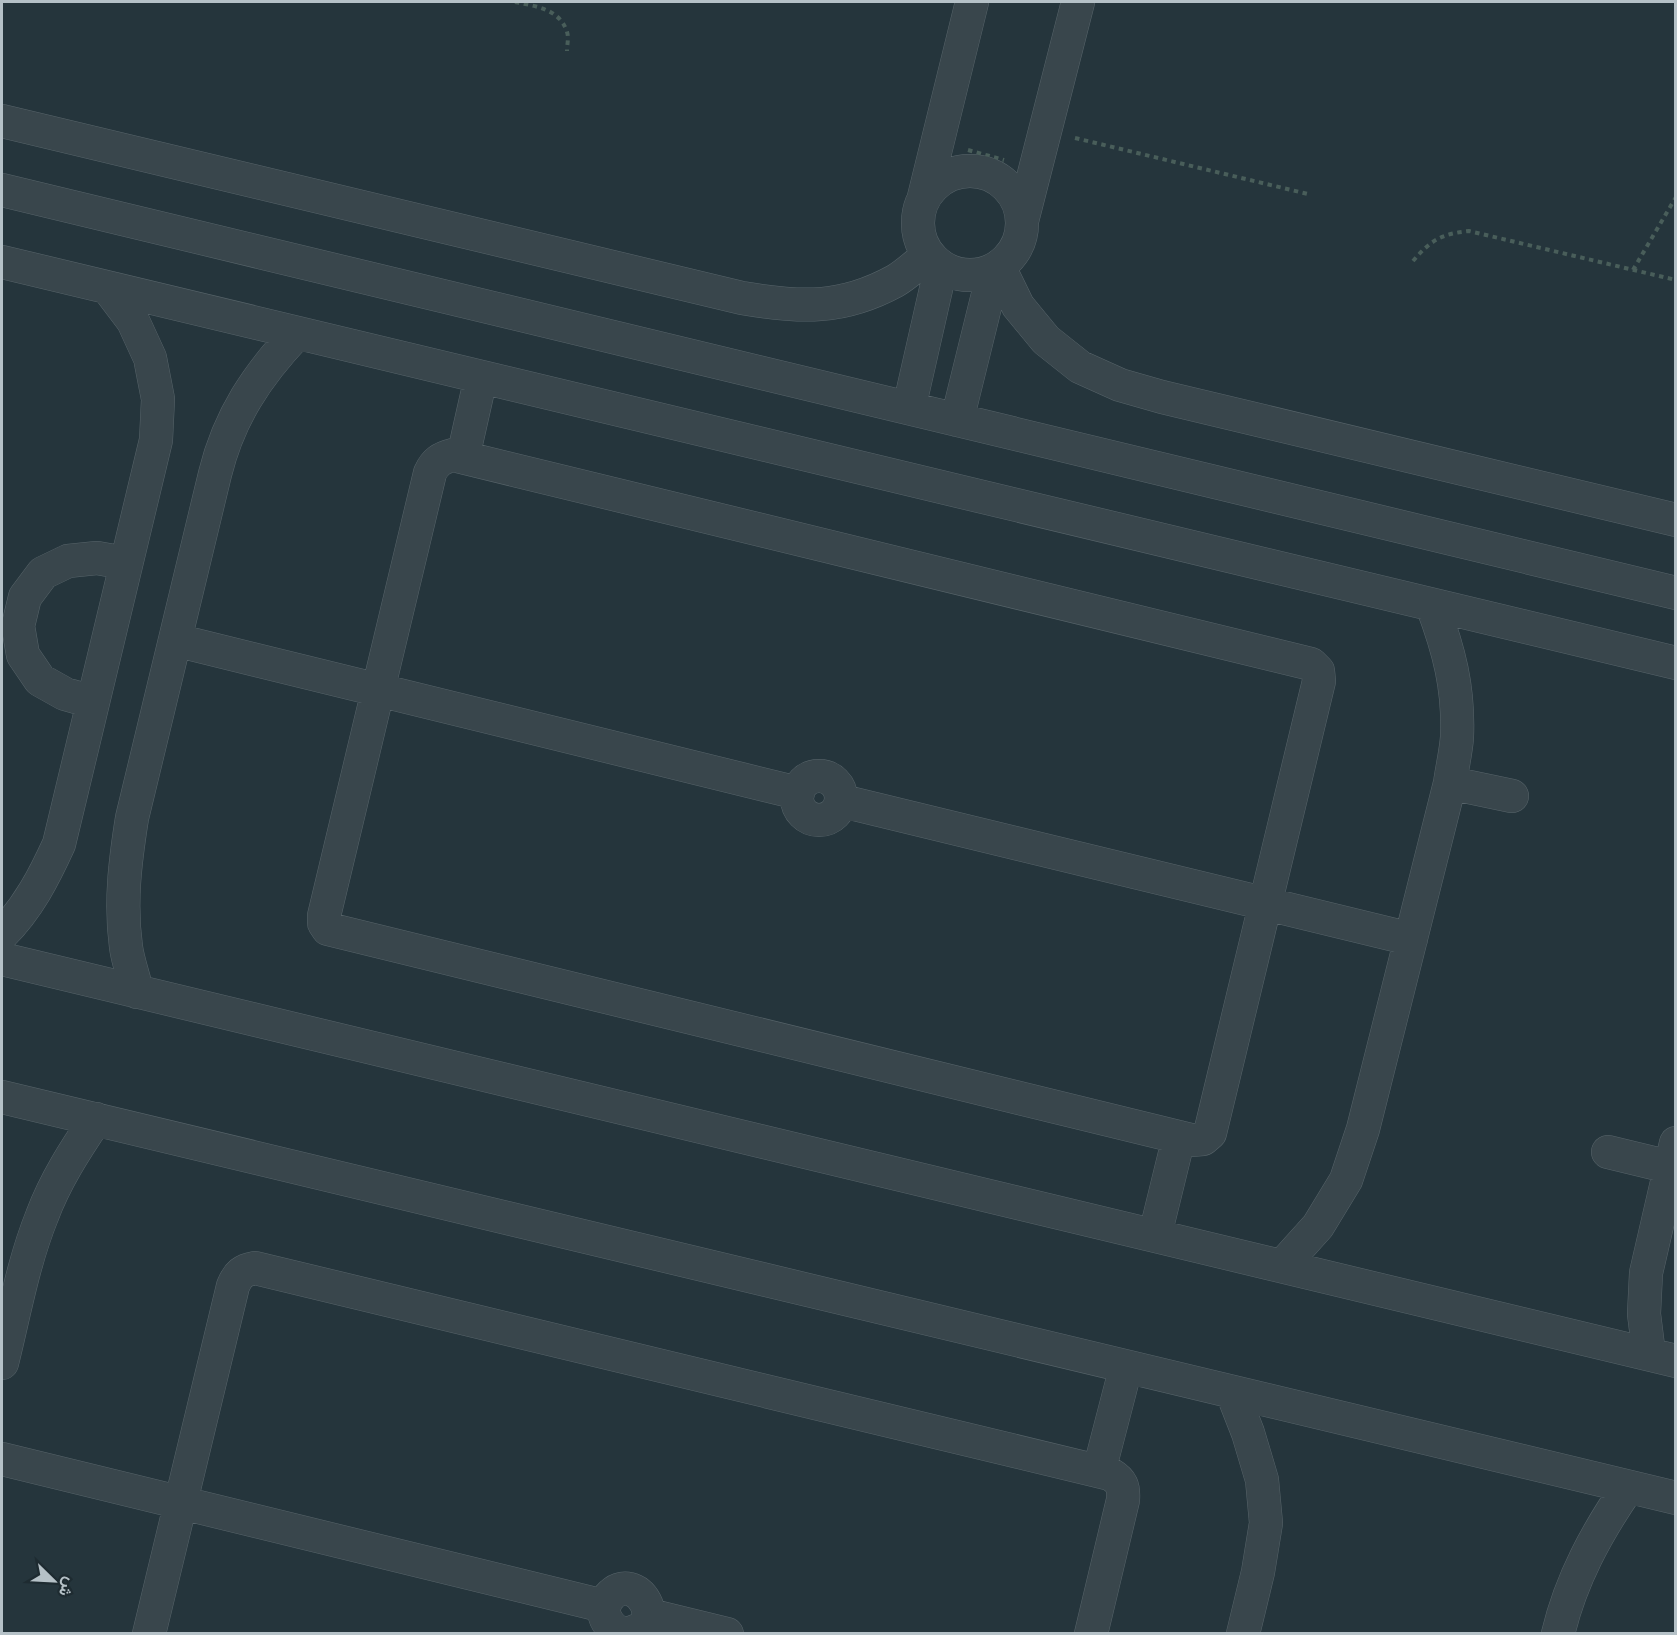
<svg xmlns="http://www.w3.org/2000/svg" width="1677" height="1635" font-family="'Asap Condensed',Vazirmatn,sans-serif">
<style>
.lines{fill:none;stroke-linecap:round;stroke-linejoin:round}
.minor-casing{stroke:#57646a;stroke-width:34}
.path{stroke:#495e5a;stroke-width:4;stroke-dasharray:4.5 4.5;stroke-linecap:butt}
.minor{stroke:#39464c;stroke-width:33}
</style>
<rect width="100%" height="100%" fill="#25353c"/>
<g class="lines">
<defs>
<path id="minor" d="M 2,121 L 742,298 C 800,308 842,310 895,281 C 907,274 918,263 929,255
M918 223a52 52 0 1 1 104 0a52 52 0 1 1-104 0Z
M 2,190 L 1676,593
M 923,201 L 972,2
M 1022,221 L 1078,2
M 2,262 L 1676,663
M 999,267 L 1018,306 L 1046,340 L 1080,367 L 1120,385 L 1162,397 L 1676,520
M 909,408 L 941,267
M 957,420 L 994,270
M 453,455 L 1311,664 L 1318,671 L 1319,681 L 1210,1133 L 1203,1139 L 1191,1140 L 328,929 L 324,923 L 324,916 L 430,473 C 435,462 441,458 453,455 Z
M 463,457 L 481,377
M 175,640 L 798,793
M 93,702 L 65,694 L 40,680 L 23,655 L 18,626 L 25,597 L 43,573 L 68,561 L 97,558 L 125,563
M797 798a22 22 0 1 1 44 0a22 22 0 1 1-44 0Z
M 1450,783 L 1512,796
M 842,801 L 1411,939
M 2,934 C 28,908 44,877 59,844 L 156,440 L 158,399 L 150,358 L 133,321 L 108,288
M 2,959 L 1676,1361
M 137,992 C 134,977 128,962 126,947 C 120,903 125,862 132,818 L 215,474 C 229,417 257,375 297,333
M 2,1097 L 1676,1498
M 1608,1152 L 1670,1167
M 1155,1235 L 1179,1137
M 1282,1266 L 1318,1226 L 1346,1180 L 1363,1129 L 1450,783 C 1452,768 1456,752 1457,737 C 1459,688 1449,650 1432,605
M 1649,1354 L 1644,1314 L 1646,1273 L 1676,1143
M 2,1363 C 14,1315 23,1263 42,1216 C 55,1181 75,1150 96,1119
M 1232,1392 L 1248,1433 L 1262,1480 L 1266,1523 L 1258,1572 L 1243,1634
M 2,1459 L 604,1606
M 1099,1471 L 1126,1367
M 649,1615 L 727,1634
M 149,1634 L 233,1286 C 238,1274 243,1270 255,1268 L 1110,1474 C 1122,1481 1124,1487 1123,1500 L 1091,1634
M 622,1634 C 608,1627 597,1612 609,1597 C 635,1566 675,1629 623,1634
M 1558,1634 C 1571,1579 1597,1532 1628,1487"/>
</defs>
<use href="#minor" class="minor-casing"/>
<path class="path" d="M 515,2 C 535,6 560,9 567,32 C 569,37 567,45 567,51
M 1075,138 L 1308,194
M 968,150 L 1004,160
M 1413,261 C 1431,240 1441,234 1469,231 L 1676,280
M 1633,270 L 1676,197"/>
<use href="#minor" class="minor"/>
</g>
<rect width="1677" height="1635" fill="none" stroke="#b5c1c7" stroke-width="6"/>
<g transform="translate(54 1581) rotate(114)" stroke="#1e2b31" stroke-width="4.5" paint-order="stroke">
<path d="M0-4.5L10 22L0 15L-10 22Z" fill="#b5c1c7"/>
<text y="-9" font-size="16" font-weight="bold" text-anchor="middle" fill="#b5c1c7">ش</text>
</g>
</svg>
